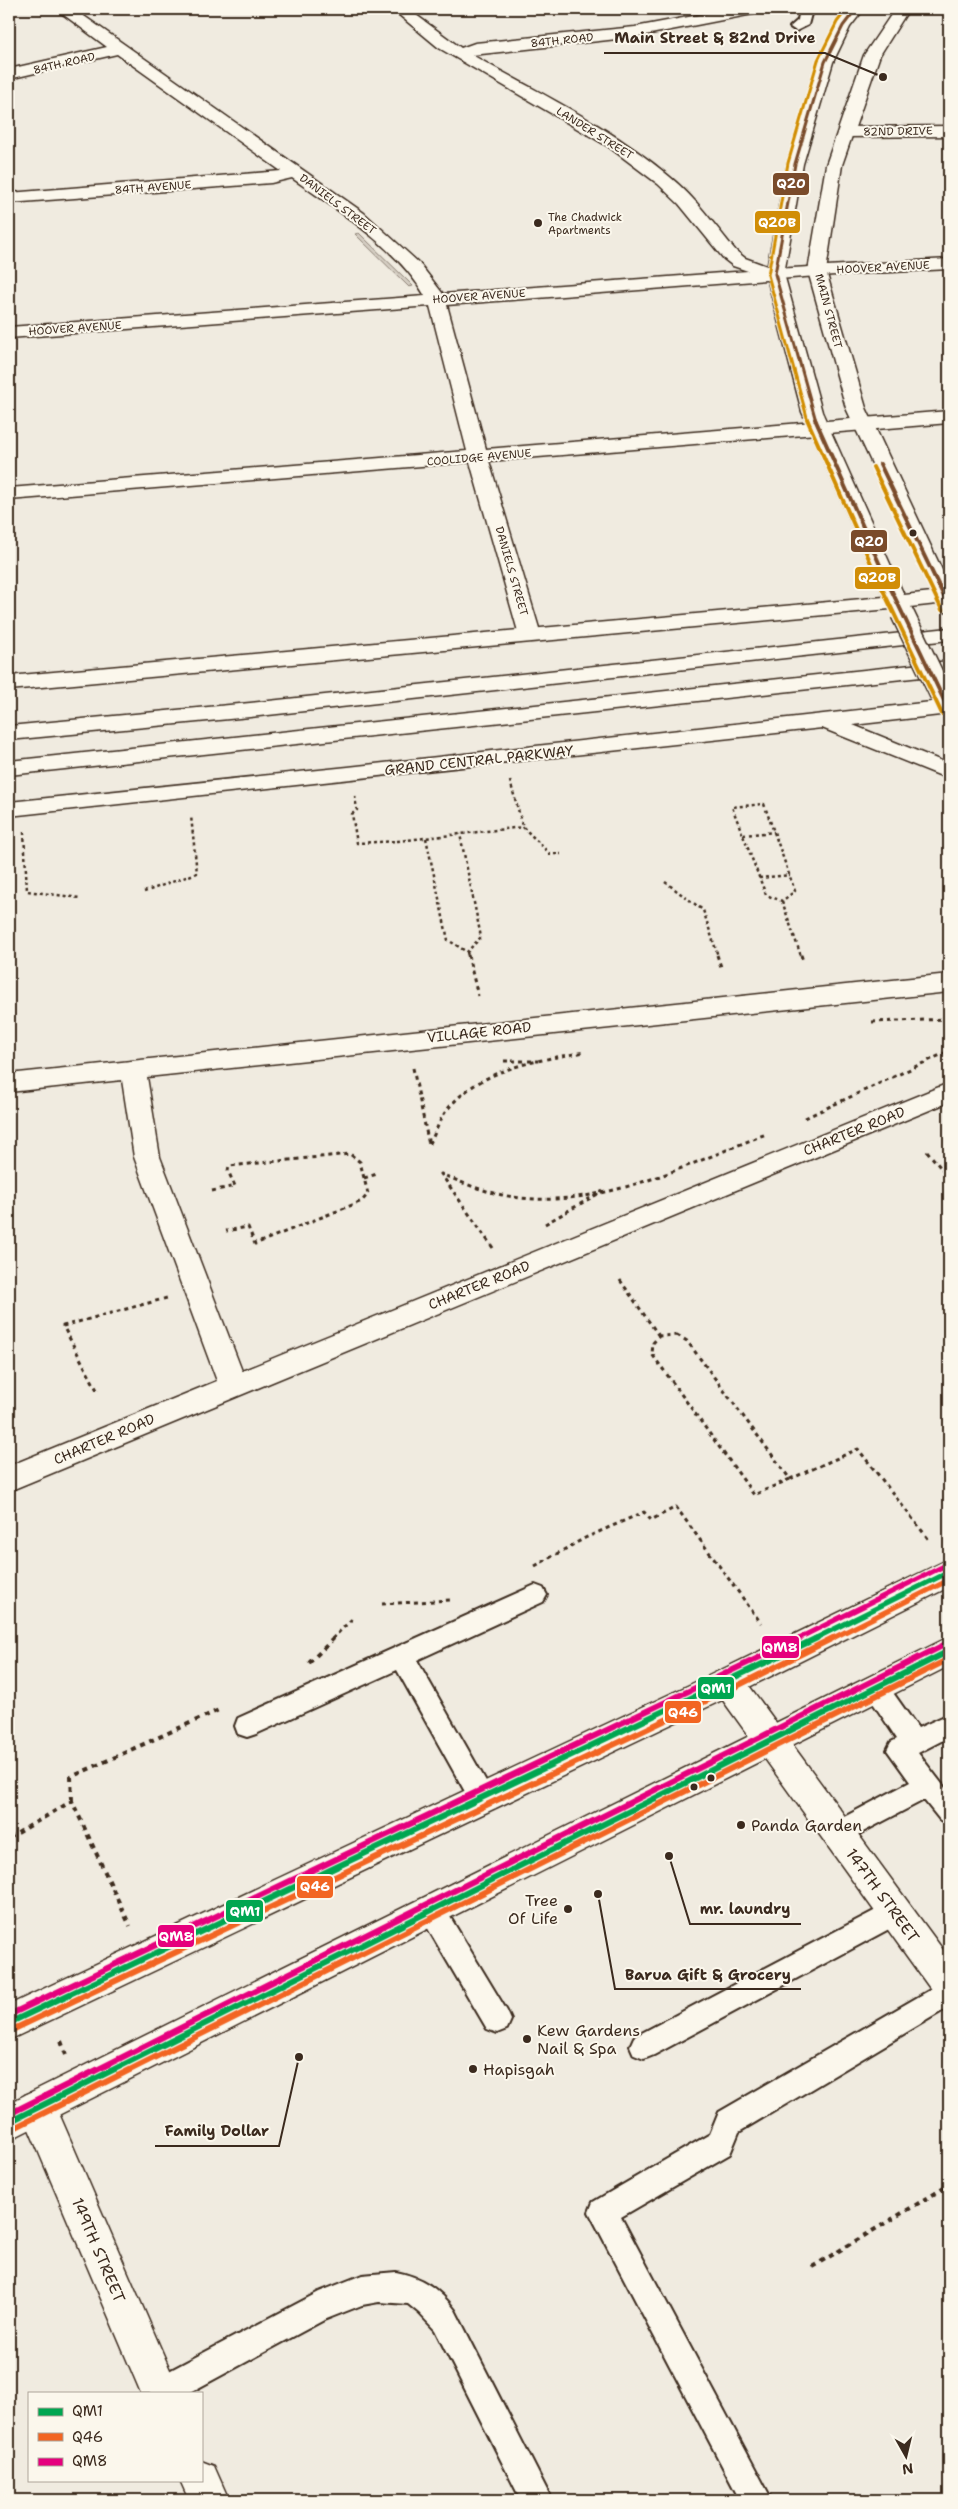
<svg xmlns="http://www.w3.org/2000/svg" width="958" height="2509" font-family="'Shantell Sans',sans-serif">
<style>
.green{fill:#d5cec3;stroke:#887c70}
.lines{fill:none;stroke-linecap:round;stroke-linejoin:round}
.service-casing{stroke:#3b2a1e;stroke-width:4}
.minor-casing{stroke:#3b2a1e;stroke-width:3}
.secondary-casing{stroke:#3b2a1e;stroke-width:3}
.primary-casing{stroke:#3b2a1e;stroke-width:3}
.motorway-casing{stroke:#3b2a1e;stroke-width:3}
.path-far2{stroke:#3b2a1e;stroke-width:2.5;stroke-dasharray:3 3;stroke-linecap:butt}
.path-far1{stroke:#3b2a1e;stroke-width:3;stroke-dasharray:4 4;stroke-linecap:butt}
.path{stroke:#3b2a1e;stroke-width:4;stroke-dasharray:5 5;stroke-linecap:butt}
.service{fill:#fbf7ec;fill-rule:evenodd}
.minor{fill:#fbf7ec;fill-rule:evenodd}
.secondary{fill:#fbf7ec;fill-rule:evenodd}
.primary{fill:#fbf7ec;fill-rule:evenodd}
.motorway{fill:#fbf7ec;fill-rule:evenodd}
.secondary-bridge-casing{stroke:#3b2a1e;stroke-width:25;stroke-linecap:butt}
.secondary-bridge{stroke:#fbf7ec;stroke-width:22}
.bus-1-far1-casing{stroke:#fbf7ec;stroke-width:9}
.bus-1-casing{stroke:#fbf7ec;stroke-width:10}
.bus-2-far1-casing{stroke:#fbf7ec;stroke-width:9}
.bus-2-casing{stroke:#fbf7ec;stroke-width:10}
.bus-3-far1-casing{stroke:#fbf7ec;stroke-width:9}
.bus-3-casing{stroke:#fbf7ec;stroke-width:10}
.bus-4-far1-casing{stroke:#fbf7ec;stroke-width:5.5}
.bus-4-casing{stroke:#fbf7ec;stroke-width:7}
.bus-5-far1-casing{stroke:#fbf7ec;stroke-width:5.5}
.bus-5-casing{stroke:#fbf7ec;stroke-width:7}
.bus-1-far1{stroke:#00a651;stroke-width:5}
.bus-1{stroke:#00a651;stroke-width:6}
.bus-2-far1{stroke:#f26522;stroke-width:5}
.bus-2{stroke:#f26522;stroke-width:6}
.bus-3-far1{stroke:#e5007d;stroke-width:5}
.bus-3{stroke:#e5007d;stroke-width:6}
.bus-4-far1{stroke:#7a4b2a;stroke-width:3}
.bus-4{stroke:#7a4b2a;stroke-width:4}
.bus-5-far1{stroke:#d18d06;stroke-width:3}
.bus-5{stroke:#d18d06;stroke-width:4}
.poi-dot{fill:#3b2a1e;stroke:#fbf7ec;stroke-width:2}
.labels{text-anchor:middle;stroke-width:4;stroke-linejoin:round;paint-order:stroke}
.far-street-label{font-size:11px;fill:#3b2a1e;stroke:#fbf7ec}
.far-poi-label{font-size:11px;fill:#3b2a1e;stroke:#fbf7ec;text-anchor:start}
.street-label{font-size:14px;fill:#3b2a1e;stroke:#fbf7ec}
.near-poi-label{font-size:16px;fill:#3b2a1e;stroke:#fbf7ec;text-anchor:start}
.near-street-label{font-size:16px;fill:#3b2a1e;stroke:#fbf7ec}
.leader{fill:none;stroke:#3b2a1e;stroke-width:2}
.callout-dot{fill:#3b2a1e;stroke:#fbf7ec;stroke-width:2}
.callout-label{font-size:15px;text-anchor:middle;font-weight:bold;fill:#3b2a1e;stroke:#fbf7ec;stroke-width:4;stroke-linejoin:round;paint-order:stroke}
.line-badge{stroke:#fbf7ec;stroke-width:2}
.badge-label{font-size:14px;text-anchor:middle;font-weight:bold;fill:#fff}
</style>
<rect width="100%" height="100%" fill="#f0ebe0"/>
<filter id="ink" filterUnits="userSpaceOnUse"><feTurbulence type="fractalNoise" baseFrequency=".02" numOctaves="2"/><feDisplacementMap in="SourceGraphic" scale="10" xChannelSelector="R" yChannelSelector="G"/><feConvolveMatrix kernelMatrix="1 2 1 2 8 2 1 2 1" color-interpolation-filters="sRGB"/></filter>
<g filter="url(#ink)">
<path class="green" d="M 359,233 L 413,286 L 409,287 L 355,234 Z"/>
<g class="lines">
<defs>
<path id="service" d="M 795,9 L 807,9 L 811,14 L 808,25 L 796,31 L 790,27 L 798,20 L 799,14 Z
M 535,1585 L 543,1588 L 547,1595 L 543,1602 L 417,1660 L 491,1790 L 495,1798 L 491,1806 L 482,1810 L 473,1806 L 397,1670 L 256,1734 L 247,1737 L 238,1734 L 235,1726 L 238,1718 Z
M 875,1677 L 884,1680 L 918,1728 L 949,1714 L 949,1737 L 918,1753 L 949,1793 L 949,1824 L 940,1820 L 924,1800 L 838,1845 L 829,1841 L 825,1833 L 829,1825 L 910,1782 L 887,1750 L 891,1742 L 897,1739 L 863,1688 L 866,1680 Z
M 432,1899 L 441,1902 L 507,2011 L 511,2020 L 507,2029 L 497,2033 L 487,2029 L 423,1920 L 419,1911 L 423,1902 Z
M 895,1900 L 904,1903 L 908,1912 L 904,1921 L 654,2055 L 644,2059 L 634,2055 L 630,2046 L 634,2037 Z
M 949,1979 L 949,2007 L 739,2132 L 730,2154 L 621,2217 L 772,2500 L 740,2500 L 589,2212 L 593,2202 L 710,2134 L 719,2112 Z
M 396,2272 C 422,2277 439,2289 455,2310 L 552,2500 L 521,2500 L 435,2330 L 419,2313 L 408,2304 L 379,2302 L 362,2305 L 324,2320 L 189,2393 L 146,2393 L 150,2381 L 319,2292 L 362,2275 Z"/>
<path id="minor" d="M 56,9 L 74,9 L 364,213 L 419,263 L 443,294 L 748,271 L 733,266 L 724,259 L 679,204 L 658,184 L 609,147 L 439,48 L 392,9 L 408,9 L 461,48 L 475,43 L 635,27 L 731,9 L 760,9 L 758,12 L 753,14 L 635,37 L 472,55 C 539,93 612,127 670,177 C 696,198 715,226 736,251 L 745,258 L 775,269 L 949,259 L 949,269 L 817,276 L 447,305 L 486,449 L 949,411 L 949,423 L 489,461 L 541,635 L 538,640 L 530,641 L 522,640 L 519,635 L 470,462 L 9,500 L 9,488 L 467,451 L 430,306 L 9,338 L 9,327 L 425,296 C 397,247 337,210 292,178 L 271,183 L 9,203 L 9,193 L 281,171 L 117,54 L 9,79 L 9,69 L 107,47 Z
M 949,126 L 949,136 L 846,137 L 838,132 L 846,127 Z
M 949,974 L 949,992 L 147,1077 L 160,1157 L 242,1371 L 949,1083 L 949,1102 L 9,1491 L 9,1466 L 217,1381 L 134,1157 L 122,1080 L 9,1092 L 9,1074 Z
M 728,1668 L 739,1672 L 949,1958 L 949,2003 L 937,1998 L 717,1692 L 712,1682 L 717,1672 Z
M 38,2090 L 51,2095 L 180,2393 L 141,2393 L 20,2108 L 25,2095 Z
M 201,2461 L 214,2466 L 229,2500 L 189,2500 L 180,2480 L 201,2480 Z"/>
<path id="secondary" d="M 848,9 L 864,9 L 850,27 L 833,62 L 803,164 L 784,274 L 822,412 L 904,595 L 932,592 L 846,408 L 808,271 L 826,165 L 864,55 L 895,9 L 909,9 L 880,55 L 842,165 L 826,271 L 866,408 L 949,585 L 949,613 L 942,611 L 937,604 L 910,607 L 913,613 L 909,617 L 902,619 L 895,617 L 890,609 L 9,690 L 9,676 L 884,597 L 802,412 L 766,274 L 787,164 L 817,62 L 835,26 Z
M 949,700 L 949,714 L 853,725 L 949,764 L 949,779 L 822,728 L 9,816 L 9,802 L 348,767 Z"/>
<path id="primary" d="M 949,1559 L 949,1587 L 739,1692 L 9,2040 L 9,2005 L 717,1672 Z
M 949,1637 L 949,1666 L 9,2140 L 9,2103 Z"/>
<path id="motorway" d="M 949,628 L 949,640 L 250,717 L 9,740 L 9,726 L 250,703 Z
M 949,661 L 949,674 L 9,775 L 9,761 Z"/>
</defs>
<use href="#service" class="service-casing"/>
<use href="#minor" class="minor-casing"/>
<use href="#secondary" class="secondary-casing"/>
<use href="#primary" class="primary-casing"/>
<use href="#motorway" class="motorway-casing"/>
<path class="path-far2" d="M 510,781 L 523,827 L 550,854 L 561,854
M 355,796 L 357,810 L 352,814 L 357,843 L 398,841 L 523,827
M 764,804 L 795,891 L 782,901 L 766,895 L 732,807 Z
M 24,832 L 27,891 L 80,898
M 743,835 L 774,832
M 426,838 L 448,940 L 467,952 L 481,937 L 460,834
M 759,878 L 790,875
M 665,882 L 703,910 L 718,956
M 144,892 L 197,873 L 191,816
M 782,901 L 801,956
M 467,952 L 468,956"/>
<path class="path-far1" d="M 468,955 L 478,996
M 717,955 L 722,970
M 801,955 L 803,961
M 872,1022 L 949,1019
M 504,1061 L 538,1061
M 413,1068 L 429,1145 C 435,1134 439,1121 446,1111 C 480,1068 535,1061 585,1052
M 805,1118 L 949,1051
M 927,1151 L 949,1178
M 364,1178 L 377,1174
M 212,1191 L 235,1186 L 228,1171 L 229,1166 L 350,1154 L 360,1162 L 368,1194 L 362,1201 L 255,1244 L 248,1227 L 226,1231
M 545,1224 L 603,1191
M 493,1248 L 441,1174 C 467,1185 493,1195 521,1198 C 606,1207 689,1164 766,1134
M 620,1280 L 659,1336
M 677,1335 L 687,1341 L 790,1479 L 754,1495 L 652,1354 L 653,1343 L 659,1336 Z
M 97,1390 L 63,1326 L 167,1298
M 790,1479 L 858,1449 L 930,1541
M 535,1566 L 585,1538 L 644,1512 L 651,1520 L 676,1507 L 761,1623
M 382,1604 L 451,1600
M 332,1639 L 354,1617"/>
<path class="path" d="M 309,1663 L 334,1638
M 72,1801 L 71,1777 L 221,1709
M 9,1838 L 72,1801 L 130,1926
M 61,2041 L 66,2055
M 812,2267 L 949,2185"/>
<use href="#service" class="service"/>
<use href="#minor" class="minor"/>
<use href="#secondary" class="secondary"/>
<use href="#primary" class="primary"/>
<use href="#motorway" class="motorway"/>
<defs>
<path id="secondary-bridge" d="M 902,613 L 941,694"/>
</defs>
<use href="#secondary-bridge" class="secondary-bridge-casing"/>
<use href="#secondary-bridge" class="secondary-bridge"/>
<defs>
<path id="bus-1-far1" d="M 814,1639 L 949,1572"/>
<path id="bus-1" d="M 9,2023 L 817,1638
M 9,2122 L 949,1651"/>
<path id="bus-2-far1" d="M 831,1639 L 949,1580"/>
<path id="bus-2" d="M 12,2030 L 731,1689 L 833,1638
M 12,2129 L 949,1659"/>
<path id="bus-3-far1" d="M 797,1639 L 946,1565"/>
<path id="bus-3" d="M 9,2015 L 800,1638
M 9,2114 L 946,1644"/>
<path id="bus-4-far1" d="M 816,421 L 775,274 L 795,164 L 825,62 L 843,26 L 856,9"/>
<path id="bus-4" d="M 815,419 L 888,583 L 949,711
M 880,464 L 949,607"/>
<path id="bus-5-far1" d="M 808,421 L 768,275 L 788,163 L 818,60 L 837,22 L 847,9"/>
<path id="bus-5" d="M 807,419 L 881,586 L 942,714
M 873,467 L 942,610"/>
</defs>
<use href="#bus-1-far1" class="bus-1-far1-casing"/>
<use href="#bus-1" class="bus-1-casing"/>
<use href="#bus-2-far1" class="bus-2-far1-casing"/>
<use href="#bus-2" class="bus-2-casing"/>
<use href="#bus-3-far1" class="bus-3-far1-casing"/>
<use href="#bus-3" class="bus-3-casing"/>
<use href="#bus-4-far1" class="bus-4-far1-casing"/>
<use href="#bus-4" class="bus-4-casing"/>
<use href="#bus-5-far1" class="bus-5-far1-casing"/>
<use href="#bus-5" class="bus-5-casing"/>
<use href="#bus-1-far1" class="bus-1-far1"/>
<use href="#bus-1" class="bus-1"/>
<use href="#bus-2-far1" class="bus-2-far1"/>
<use href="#bus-2" class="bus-2"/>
<use href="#bus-3-far1" class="bus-3-far1"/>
<use href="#bus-3" class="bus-3"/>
<use href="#bus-4-far1" class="bus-4-far1"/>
<use href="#bus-4" class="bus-4"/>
<use href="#bus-5-far1" class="bus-5-far1"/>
<use href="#bus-5" class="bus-5"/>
</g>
</g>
<g class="poi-dot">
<circle cx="538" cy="223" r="5"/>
<circle cx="913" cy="533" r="4.5"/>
<circle cx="711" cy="1778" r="4.5"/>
<circle cx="694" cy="1787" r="4.5"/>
<circle cx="741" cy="1825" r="5"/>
<circle cx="568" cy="1909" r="5"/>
<circle cx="527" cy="2039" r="5"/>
<circle cx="473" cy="2069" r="5"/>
</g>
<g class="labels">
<g class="far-street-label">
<text transform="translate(562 40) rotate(-6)" y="4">84TH ROAD</text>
<text transform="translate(64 63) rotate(-13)" y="4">84TH ROAD</text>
<text transform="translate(898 131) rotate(-1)" y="4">82ND DRIVE</text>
<text transform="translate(595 133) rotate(32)" y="4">LANDER STREET</text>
<text transform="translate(153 187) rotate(-4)" y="4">84TH AVENUE</text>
<text transform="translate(338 204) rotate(37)" y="4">DANIELS STREET</text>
<text transform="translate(883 267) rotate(-3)" y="4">HOOVER AVENUE</text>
<text transform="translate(479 296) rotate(-4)" y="4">HOOVER AVENUE</text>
<text transform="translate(829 311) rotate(75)" y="4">MAIN STREET</text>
<text transform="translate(75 328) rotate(-4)" y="4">HOOVER AVENUE</text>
<text transform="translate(479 457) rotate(-5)" y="4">COOLIDGE AVENUE</text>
<text transform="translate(512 571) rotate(74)" y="4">DANIELS STREET</text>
</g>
<g class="far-poi-label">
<text x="548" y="221">The Chadwick<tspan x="548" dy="13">Apartments</tspan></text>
</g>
<g class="street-label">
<text transform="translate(479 760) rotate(-6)" y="5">GRAND CENTRAL PARKWAY</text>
<text transform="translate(479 1032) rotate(-6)" y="5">VILLAGE ROAD</text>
<text transform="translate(854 1131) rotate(-22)" y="5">CHARTER ROAD</text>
<text transform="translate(479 1285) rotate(-22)" y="5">CHARTER ROAD</text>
<text transform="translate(104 1439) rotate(-23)" y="5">CHARTER ROAD</text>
</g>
<g class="near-poi-label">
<text x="751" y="1831">Panda Garden</text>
<text x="558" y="1906" text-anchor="end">Tree<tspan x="558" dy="18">Of Life</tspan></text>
<text x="537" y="2036">Kew Gardens<tspan x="537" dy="18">Nail &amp; Spa</tspan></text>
<text x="483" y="2075">Hapisgah</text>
</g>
<g class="near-street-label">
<text transform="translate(883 1895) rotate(54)" y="6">147TH STREET</text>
<text transform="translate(99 2250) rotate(67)" y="6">149TH STREET</text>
</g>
</g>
<path class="leader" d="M883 77L825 53H604M669 1856L690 1924H801M598 1894L615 1989H801M299 2057L279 2146H155"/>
<g class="callout-dot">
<circle cx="883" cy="77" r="5"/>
<circle cx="669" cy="1856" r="5"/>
<circle cx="598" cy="1894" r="5"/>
<circle cx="299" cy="2057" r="5"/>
</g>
<g class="callout-label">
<text x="715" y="43">Main Street &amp; 82nd Drive</text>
<text x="745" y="1914">mr. laundry</text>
<text x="708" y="1980">Barua Gift &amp; Grocery</text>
<text x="217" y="2136">Family Dollar</text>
</g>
<g class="line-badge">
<rect x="772" y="172" width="38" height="24" rx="5" fill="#7a4b2a"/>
<rect x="754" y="210" width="47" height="24" rx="5" fill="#d18d06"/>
<rect x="850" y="529" width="38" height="24" rx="5" fill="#7a4b2a"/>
<rect x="854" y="566" width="47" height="24" rx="5" fill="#d18d06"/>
<rect x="761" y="1635" width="39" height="24" rx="5" fill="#e5007d"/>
<rect x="697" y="1676" width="38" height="24" rx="5" fill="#00a651"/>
<rect x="664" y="1700" width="38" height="24" rx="5" fill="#f26522"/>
<rect x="296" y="1875" width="38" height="24" rx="5" fill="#f26522"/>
<rect x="225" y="1899" width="39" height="24" rx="5" fill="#00a651"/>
<rect x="157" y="1924" width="38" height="24" rx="5" fill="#e5007d"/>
</g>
<g class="badge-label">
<text x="791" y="188">Q20</text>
<text x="777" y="227">Q20B</text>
<text x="869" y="546">Q20</text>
<text x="877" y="582">Q20B</text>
<text x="780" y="1652">QM8</text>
<text x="716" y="1693">QM1</text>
<text x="683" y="1717">Q46</text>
<text x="315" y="1891">Q46</text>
<text x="245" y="1916">QM1</text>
<text x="176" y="1941">QM8</text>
</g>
<rect width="958" height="2509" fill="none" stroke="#fbf7ec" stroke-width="30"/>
<rect x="15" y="15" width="928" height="2479" fill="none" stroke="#3b2a1e" stroke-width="2" filter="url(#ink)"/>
<rect x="28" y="2392" width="175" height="90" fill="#fbf7ec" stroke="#aea59a"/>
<rect x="38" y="2408" width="25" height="8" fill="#00a651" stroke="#aea59a"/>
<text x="72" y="2416" font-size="15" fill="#3b2a1e">QM1</text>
<rect x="38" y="2433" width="25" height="8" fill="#f26522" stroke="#aea59a"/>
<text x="72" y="2442" font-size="15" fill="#3b2a1e">Q46</text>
<rect x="38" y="2458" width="25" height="8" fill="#e5007d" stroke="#aea59a"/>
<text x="72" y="2466" font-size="15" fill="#3b2a1e">QM8</text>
<g transform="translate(906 2456) rotate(172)" stroke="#fbf7ec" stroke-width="4" paint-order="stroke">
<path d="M0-4L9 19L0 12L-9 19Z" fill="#3b2a1e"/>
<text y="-8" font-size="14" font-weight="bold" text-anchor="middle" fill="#3b2a1e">N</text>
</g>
</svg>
